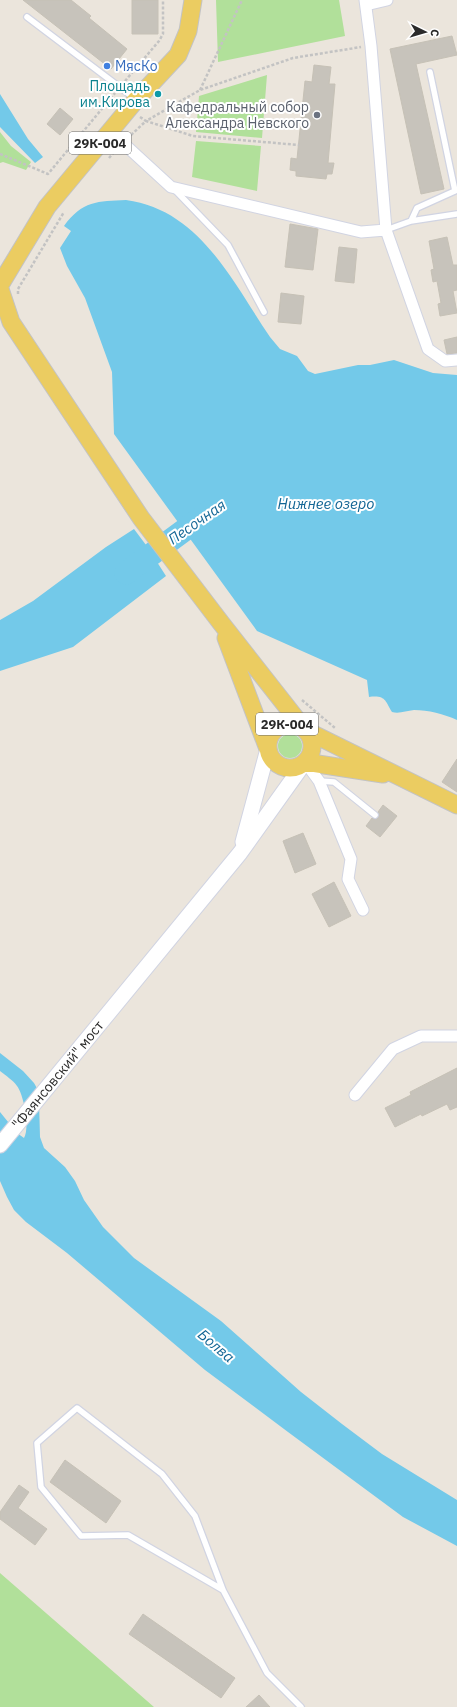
<svg xmlns="http://www.w3.org/2000/svg" width="457" height="1707" font-family="'IBM Plex Sans',sans-serif">
<style>
.green{fill:#b1e09a}
.water{fill:#73c9e9}
.lines{fill:none;stroke-linecap:round;stroke-linejoin:round}
.river{stroke:#73c9e9;stroke-width:23}
.building{fill:#c7c3bb;stroke:#c6c1b6}
.service-casing{stroke:#d1d4e2;stroke-width:8}
.minor-casing{stroke:#d1d4e2;stroke-width:13}
.secondary-casing{stroke:#d1d4e2;stroke-width:17}
.primary-casing{stroke:#c3c3c3;stroke-width:19}
.path{stroke:#c3c3c3;stroke-width:2.5;stroke-dasharray:3 2;stroke-linecap:butt}
.service{stroke:#fff;stroke-width:5.5}
.minor{stroke:#fff;stroke-width:11}
.secondary{stroke:#fff;stroke-width:15}
.primary{stroke:#ebcc61;stroke-width:17}
.shop-dot{fill:#3f7fe0;stroke:#fff;stroke-width:1.5}
.culture-dot{fill:#0f9aa8;stroke:#fff;stroke-width:1.5}
.worship-dot{fill:#6b7280;stroke:#fff;stroke-width:1.5}
.labels{text-anchor:middle;stroke-width:4;stroke-linejoin:round;paint-order:stroke}
.shield{fill:#fff;stroke:#6a6a6a;stroke-width:1}
.shield-label{font-size:13px;font-weight:bold;fill:#2a2a2a}
.shop-label{font-size:14px;fill:#366cbe;stroke:#fff;text-anchor:start}
.culture-label{font-size:14px;fill:#0d838f;stroke:#fff;text-anchor:end}
.worship-label{font-size:14px;fill:#5b616d;stroke:#fff;text-anchor:end}
.street-label{font-size:14px;fill:#2a2a2a;stroke:#fff}
.water-label{font-size:15px;font-style:italic;fill:#136695;stroke:#fff}
</style>
<rect width="100%" height="100%" fill="#ebe5dc"/>
<path class="green" d="M 216,0 L 339,0 L 345,36 L 218,62 Z
M 267,75 L 262,138 L 196,132 L 199,96 Z
M 0,132 L 11,146 L 31,162 L 26,170 L 3,162 L 0,163 Z
M 196,141 L 261,146 L 257,191 L 192,177 Z
M278 746a12 12 0 1 1 24 0a12 12 0 1 1-24 0Z
M 0,1573 L 154,1707 L 0,1707 Z"/>
<path class="water" d="M 0,94 L 28,139 L 43,157 L 35,163 L 0,127 Z
M 126,200 C 200,210 232,281 270,337 L 280,349 L 297,356 L 308,371 L 315,374 L 358,365 L 370,365 L 394,360 L 433,373 L 457,375 L 457,720 C 444,714 428,710 414,710 C 406,711 399,714 392,712 C 385,701 386,695 369,697 L 367,680 L 257,631 L 114,434 L 112,372 L 85,298 L 67,266 L 60,248 L 71,231 L 64,226 C 82,201 98,201 126,200 Z
M 134,529 L 146,545 L 166,576 L 73,647 L 0,671 L 0,620 L 33,601 L 106,547 Z
M 0,1053 L 23,1071 L 34,1083 L 38,1090 L 39,1100 L 40,1137 L 44,1148 L 65,1167 L 75,1181 L 84,1200 L 103,1227 L 134,1258 L 221,1321 L 301,1392 L 342,1424 L 382,1454 L 457,1500 L 457,1546 L 403,1517 L 288,1432 L 205,1370 L 67,1253 L 26,1222 L 14,1210 L 7,1197 L 0,1181 L 0,1112 L 17,1133 L 24,1138 C 30,1128 24,1095 17,1086 C 13,1080 6,1076 0,1071 Z"/>
<g class="lines">
<path class="river" d="M 126,573 L 209,512"/>
</g>
<path class="building" d="M 23,0 L 71,0 L 91,16 L 89,18 L 127,49 L 111,69 Z
M 132,0 L 158,0 L 158,34 L 132,34 Z
M 452,36 L 457,55 L 416,64 L 444,189 L 421,194 L 390,49 Z
M 314,65 L 331,67 L 329,84 L 335,84 L 328,163 L 334,163 L 332,174 L 327,174 L 326,179 L 296,176 L 296,171 L 290,170 L 291,158 L 297,159 L 305,81 L 312,82 Z
M 60,108 L 73,119 L 60,135 L 47,124 Z
M 290,224 L 318,229 L 313,270 L 285,267 Z
M 447,237 L 453,265 L 457,265 L 457,290 L 453,291 L 457,313 L 440,316 L 438,304 L 441,303 L 437,281 L 433,282 L 431,270 L 434,269 L 429,241 Z
M 339,247 L 357,249 L 354,283 L 335,281 Z
M 281,293 L 304,296 L 301,324 L 278,322 Z
M 457,337 L 457,353 L 447,354 L 444,340 Z
M 457,759 L 457,792 L 442,782 Z
M 383,805 L 397,816 L 380,837 L 366,826 L 372,818 L 378,818 L 379,815 L 378,812 Z
M 303,833 L 316,864 L 295,873 L 283,841 Z
M 334,882 L 351,916 L 329,927 L 312,894 Z
M 457,1068 L 457,1107 L 450,1110 L 447,1104 L 422,1116 L 421,1114 L 395,1127 L 385,1108 L 411,1095 L 410,1092 Z
M 65,1460 L 121,1501 L 106,1523 L 50,1482 Z
M 19,1485 L 29,1492 L 18,1508 L 47,1529 L 35,1545 L 0,1519 L 0,1512 Z
M 143,1614 L 235,1678 L 221,1698 L 129,1634 Z
M 259,1695 L 270,1707 L 246,1707 Z"/>
<g class="lines">
<defs>
<path id="service" d="M 27,17 L 134,98
M 430,72 L 455,191
M 175,190 L 228,245 L 264,312
M 411,221 L 417,208 L 457,190
M 386,230 L 411,221 L 457,214
M 319,781 L 334,782 L 375,815
M 223,1590 L 128,1535 L 81,1536 L 41,1487 L 37,1443 L 77,1408 L 162,1474 L 195,1516 L 223,1590 L 267,1673 L 301,1707"/>
<path id="minor" d="M 365,0 L 371,46 L 386,230 L 428,349 L 445,361 L 457,360
M 366,5 L 387,0
M 110,131 L 171,187 L 361,232 L 386,230
M 305,762 L 319,781 L 351,859 L 348,879 L 363,910
M 355,1095 L 393,1049 L 421,1036 L 457,1036"/>
<g id="secondary">
<path d="M 243,842 L 268,749"/>
<path id="s1" d="M 0,1145 L 240,853 L 305,762"/>
</g>
<path id="primary" d="M 0,285 L 47,207 L 136,100 L 178,55 L 188,31 L 193,0
M 0,289 L 11,322 L 141,518 L 221,623 L 305,730 L 457,805
M 226,638 L 268,749
M268 746a22 22 0 1 1 44 0a22 22 0 1 1-44 0Z
M 305,762 L 383,774"/>
</defs>
<use href="#service" class="service-casing"/>
<use href="#minor" class="minor-casing"/>
<use href="#secondary" class="secondary-casing"/>
<use href="#primary" class="primary-casing"/>
<path class="path" d="M 125,81 L 159,41 L 163,34 L 163,0
M 200,90 L 242,0
M 140,117 L 146,121 L 200,90 L 293,58 L 361,47
M 131,135 L 146,121 L 193,136 L 299,145
M 0,154 L 48,174 L 115,93
M 109,158 L 116,150
M 18,294 L 18,289 L 64,212
M 302,700 L 335,728"/>
<use href="#service" class="service"/>
<use href="#minor" class="minor"/>
<use href="#secondary" class="secondary"/>
<use href="#primary" class="primary"/>
</g>
<circle class="shop-dot" cx="107" cy="66" r="4"/>
<circle class="culture-dot" cx="158" cy="94" r="4"/>
<circle class="worship-dot" cx="317" cy="115" r="4"/>
<g class="labels">
<g class="shield">
<rect x="69" y="132" width="62" height="22" rx="3"/>
<rect x="256" y="713" width="62" height="22" rx="3"/>
</g>
<g class="shield-label">
<text x="100" y="148">29К-004</text>
<text x="287" y="729">29К-004</text>
</g>
<g class="shop-label">
<text x="115" y="71">МясКо</text>
</g>
<g class="culture-label">
<text x="150" y="91">Площадь<tspan x="150" dy="16">им.Кирова</tspan></text>
</g>
<g class="worship-label">
<text x="309" y="112">Кафедральный собор<tspan x="309" dy="16">Александра Невского</tspan></text>
</g>
<g class="street-label">
<text dy="5" stroke="none"><textPath href="#s1" startOffset="91">"Фаянсовский" мост</textPath></text>
</g>
<g class="water-label">
<text x="326" y="509">Нижнее озеро</text>
<text transform="translate(197 522) rotate(-35)" y="5">Песочная</text>
<text transform="translate(216 1346) rotate(40)" y="5">Болва</text>
</g>
</g>
<g transform="translate(425 32) rotate(95)" stroke="#ffffff" stroke-width="3" paint-order="stroke">
<path d="M0-3L7 15L0 10L-7 15Z" fill="#2a2a2a"/>
<text y="-6" font-size="11" font-weight="bold" text-anchor="middle" fill="#2a2a2a">С</text>
</g>
</svg>
